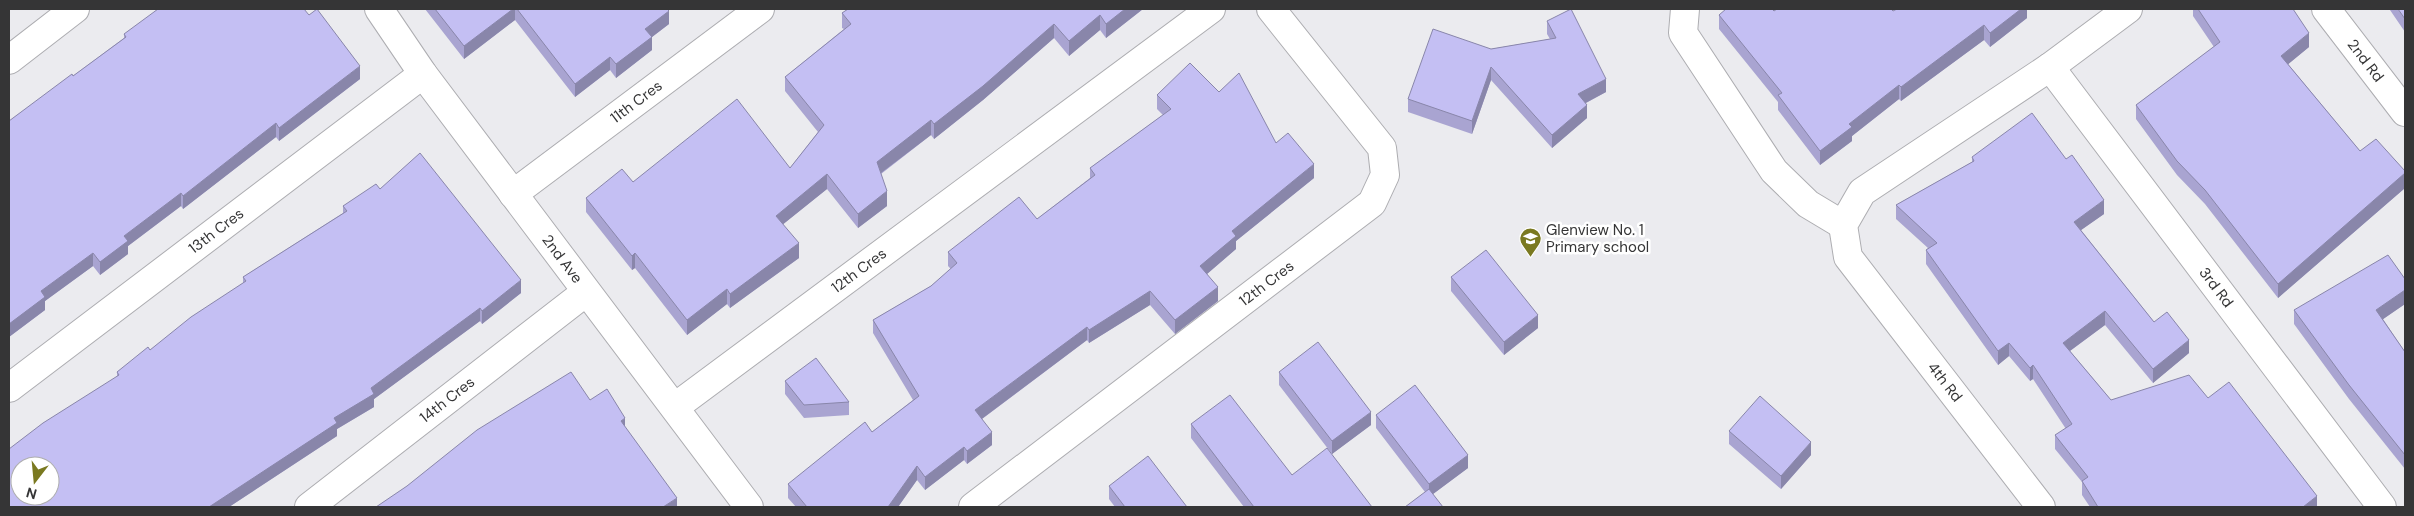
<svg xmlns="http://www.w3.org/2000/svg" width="2414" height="516" font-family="'DM Sans',sans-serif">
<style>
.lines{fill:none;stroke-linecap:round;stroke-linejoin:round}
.minor-casing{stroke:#adadb1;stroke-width:30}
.minor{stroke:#fff;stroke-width:28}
.wall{fill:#a9a4d1}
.shaded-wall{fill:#8986aa}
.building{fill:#c4bff3;stroke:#8986aa;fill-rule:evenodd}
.labels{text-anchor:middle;stroke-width:5;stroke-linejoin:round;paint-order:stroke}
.street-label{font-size:15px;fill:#353536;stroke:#fff}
.poi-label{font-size:15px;fill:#353536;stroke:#fff;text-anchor:start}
</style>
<rect width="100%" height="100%" fill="#ebebef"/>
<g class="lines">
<defs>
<g id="minor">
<path id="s1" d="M 379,9 L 423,74 L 749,507"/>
<path d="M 1685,9 L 1683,33 L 1774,171 L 1808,204 L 1843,225"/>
<path id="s2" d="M 2326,9 L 2405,112"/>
<path d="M 9,60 L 75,9"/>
<path id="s3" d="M 2050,67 L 2382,507"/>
<path id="s4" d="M 513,194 L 760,9"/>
<path id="s5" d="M 9,388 L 423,74"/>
<path id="s6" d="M 675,407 L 1211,9"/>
<path id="s7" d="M 309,507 L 586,292"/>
<path id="s8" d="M 973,507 L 1372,203 L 1385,175 L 1382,148 L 1271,9"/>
<path d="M 2041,507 L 1848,257 L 1843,225 L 1862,192 L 2050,67 L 2128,9"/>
</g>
</defs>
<use href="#minor" class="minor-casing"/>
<use href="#minor" class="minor"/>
</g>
<path class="wall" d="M 425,9 L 667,9 L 669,24 L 652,37 L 652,50 L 616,78 L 610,70 L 575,97 L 515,20 L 464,59 Z
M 848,9 L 1143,9 L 1106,38 L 1100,30 L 1069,56 L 1054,38 L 983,100 L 934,139 L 931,135 L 881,174 L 887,206 L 858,228 L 827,189 L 783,224 L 799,258 L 730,308 L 727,304 L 687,335 L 635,268 L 632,270 L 586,212 L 586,198 L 633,182 L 790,168 L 818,132 L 785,91 L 785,77 L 844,29 L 842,28 L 842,13 Z
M 2027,9 L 2027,18 L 1990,47 L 1984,40 L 1901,101 L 1899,99 L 1852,136 L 1852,141 L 1820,165 L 1778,110 L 1778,102 L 1719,29 L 1719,15 L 1774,11 L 1893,11 Z
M 2193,9 L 2293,9 L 2309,47 L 2288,64 L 2360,151 L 2405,171 L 2405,188 L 2278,298 L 2205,204 L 2177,175 L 2136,119 L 2136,105 L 2214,47 L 2193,16 Z
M 2390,9 L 2405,9 L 2405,32 L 2390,10 Z
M 1547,21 L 1606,92 L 1586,103 L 1587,118 L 1552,148 L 1491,80 L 1472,134 L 1408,112 L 1408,99 L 1491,49 L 1550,39 L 1547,34 Z
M 124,34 L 360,79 L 279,141 L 276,137 L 183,209 L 181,206 L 128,246 L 128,254 L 100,275 L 93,266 L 45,301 L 45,310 L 9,337 L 9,121 L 73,76 L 124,38 Z
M 1219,92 L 1314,178 L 1236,241 L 1236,249 L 1207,274 L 1218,301 L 1175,334 L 1150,305 L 1089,343 L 1087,340 L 982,419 L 992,445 L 967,464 L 964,460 L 925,490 L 917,480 L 898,507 L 796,507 L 788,498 L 788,484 L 872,432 L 913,400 L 873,333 L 873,320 L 931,286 L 951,269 L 948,266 L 948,252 L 1037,219 L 1090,178 L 1090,168 L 1163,115 L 1157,109 L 1157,95 Z
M 1972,157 L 2104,214 L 2081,230 L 2154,322 L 2189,353 L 2153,383 L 2105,325 L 2070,351 L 2111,400 L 2208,398 L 2317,507 L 2090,507 L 2082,495 L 2082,482 L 2055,449 L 2055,435 L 2066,429 L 2033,379 L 2030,381 L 2009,356 L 1998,365 L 1926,264 L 1926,250 L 1928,248 L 1896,219 L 1896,205 L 1972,162 Z
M 380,189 L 521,293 L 482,324 L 480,321 L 374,399 L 374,407 L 337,429 L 337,436 L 229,507 L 9,507 L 117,377 L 117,372 L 150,350 L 243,283 L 243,277 L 343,213 L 343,206 Z
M 2405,269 L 2405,304 L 2383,319 L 2405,352 L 2405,469 L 2349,399 L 2294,324 L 2294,310 L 2405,279 Z
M 1451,277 L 1538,328 L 1504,355 L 1451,291 Z
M 1279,372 L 1371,425 L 1332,454 L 1279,385 Z
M 785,381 L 849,402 L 849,415 L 804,418 L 785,394 Z
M 1376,415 L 1468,468 L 1433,494 L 1425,492 L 1376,428 Z
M 1191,424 L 1292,475 L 1372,507 L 1244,507 L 1191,438 Z
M 1729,431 L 1811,455 L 1781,489 L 1729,444 Z
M 1109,486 L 1187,507 L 1115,507 L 1109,499 Z"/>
<path class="shaded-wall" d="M 513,9 L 515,9 L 515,20 L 464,59 L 464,46 Z
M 1125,9 L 1143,9 L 1106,38 L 1106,24 Z
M 2021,9 L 2027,9 L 2027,18 L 1990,47 L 1990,33 Z
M 669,11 L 669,24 L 652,37 L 652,50 L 616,78 L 616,64 L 645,29 Z
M 1100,15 L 1100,30 L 1069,56 L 1069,41 Z
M 1054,24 L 1054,38 L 983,100 L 934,139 L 934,124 Z
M 1984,25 L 1984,40 L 1901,101 L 1901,87 Z
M 2309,33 L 2309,47 L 2281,70 L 2281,56 Z
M 610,57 L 610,70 L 575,97 L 575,84 Z
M 360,66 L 360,79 L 279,141 L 279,128 Z
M 1491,67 L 1491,80 L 1472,134 L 1472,121 Z
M 1606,79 L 1606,92 L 1578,107 L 1578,94 Z
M 1899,85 L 1899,99 L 1852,136 L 1852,141 L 1820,165 L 1820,151 L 1849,124 Z
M 1587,105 L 1587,118 L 1552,148 L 1552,135 Z
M 931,120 L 931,135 L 877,176 L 877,162 Z
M 276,123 L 276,137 L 183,209 L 183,196 Z
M 1314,164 L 1314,178 L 1236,241 L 1236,249 L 1200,280 L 1200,266 L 1232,231 Z
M 2405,173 L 2405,188 L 2278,298 L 2278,284 Z
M 827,174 L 827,189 L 776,230 L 776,216 Z
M 887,191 L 887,206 L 858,228 L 858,214 Z
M 181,193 L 181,206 L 128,246 L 128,254 L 100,275 L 100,262 L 124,236 Z
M 2104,200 L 2104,214 L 2074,235 L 2074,222 Z
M 799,243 L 799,258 L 730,308 L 730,294 Z
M 93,253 L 93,266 L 45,301 L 45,310 L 9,337 L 9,324 L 41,291 Z
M 635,253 L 635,268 L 632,270 L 632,256 Z
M 521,280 L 521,293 L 482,324 L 482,311 Z
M 1218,287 L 1218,301 L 1175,334 L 1175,320 Z
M 727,289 L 727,304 L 687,335 L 687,320 Z
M 2405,290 L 2405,304 L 2376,324 L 2376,310 Z
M 1150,291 L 1150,305 L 1089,343 L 1089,330 Z
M 480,308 L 480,321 L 374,399 L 374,407 L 337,429 L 337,436 L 229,507 L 209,507 L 334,418 L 371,388 Z
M 2105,311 L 2105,325 L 2063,356 L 2063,343 Z
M 1538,315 L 1538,328 L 1504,355 L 1504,342 Z
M 1087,327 L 1087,340 L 975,424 L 975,410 Z
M 2189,340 L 2189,353 L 2153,383 L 2153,369 Z
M 2009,343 L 2009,356 L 1998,365 L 1998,351 Z
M 2033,365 L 2033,379 L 2030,381 L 2030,368 Z
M 1371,412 L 1371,425 L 1332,454 L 1332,441 Z
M 625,418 L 625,431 L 621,421 Z
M 992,432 L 992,445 L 967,464 L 967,451 Z
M 1811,442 L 1811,455 L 1781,489 L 1781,476 Z
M 964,447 L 964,460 L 925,490 L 925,477 Z
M 1468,455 L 1468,468 L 1429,497 L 1429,484 Z
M 917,466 L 917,480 L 898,507 L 888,507 Z
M 2317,496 L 2317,507 L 2303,507 Z
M 677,498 L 677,507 L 663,507 Z"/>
<path class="building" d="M 158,9 L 304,9 L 309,15 L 317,9 L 360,66 L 279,128 L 276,123 L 183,196 L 181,193 L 124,236 L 128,241 L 100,262 L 93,253 L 41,291 L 45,297 L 9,324 L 9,121 L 72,74 L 73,76 L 126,37 L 124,34 Z
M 435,9 L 513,9 L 464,46 Z
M 517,9 L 667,9 L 669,11 L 645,29 L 652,37 L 616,64 L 610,57 L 575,84 Z
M 848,9 L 1125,9 L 1106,24 L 1100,15 L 1069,41 L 1054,24 L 983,86 L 934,124 L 931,120 L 877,162 L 887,191 L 858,214 L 827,174 L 776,216 L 799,243 L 730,294 L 727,289 L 687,320 L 635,253 L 632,256 L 586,198 L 622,169 L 633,182 L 737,99 L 790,168 L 824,125 L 785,77 L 851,24 L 842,13 Z
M 1571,9 L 1606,79 L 1578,94 L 1587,105 L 1552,135 L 1491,67 L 1472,121 L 1408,99 L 1433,29 L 1491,49 L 1556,38 L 1547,21 Z
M 1726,9 L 1772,9 L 1774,11 L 1777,9 L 1891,9 L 1893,11 L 1897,9 L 2021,9 L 1990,33 L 1984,25 L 1901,87 L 1899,85 L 1849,124 L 1852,127 L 1820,151 L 1778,95 L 1782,93 L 1719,15 Z
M 2198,9 L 2293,9 L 2309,33 L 2281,56 L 2360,151 L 2376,139 L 2405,171 L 2405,173 L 2278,284 L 2205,190 L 2177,161 L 2136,105 L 2220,42 Z
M 2398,9 L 2405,9 L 2405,19 Z
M 1190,63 L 1219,92 L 1239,73 L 1276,143 L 1288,133 L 1314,164 L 1232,231 L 1236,236 L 1200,266 L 1218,287 L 1175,320 L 1150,291 L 1089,330 L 1087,327 L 975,410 L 992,432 L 967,451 L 964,447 L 925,477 L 917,466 L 888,507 L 879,507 L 878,506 L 877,507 L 807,507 L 788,484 L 865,422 L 872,432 L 919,396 L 873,320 L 931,286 L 957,263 L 948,252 L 1019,197 L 1037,219 L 1095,175 L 1090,168 L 1171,109 L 1157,95 Z
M 2032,113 L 2066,159 L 2072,155 L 2104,200 L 2074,222 L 2154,322 L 2167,312 L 2189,340 L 2153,369 L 2105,311 L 2063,343 L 2111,400 L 2189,375 L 2208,398 L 2229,382 L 2317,496 L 2303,507 L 2098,507 L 2082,481 L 2088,477 L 2055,435 L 2072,424 L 2033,365 L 2030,368 L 2009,343 L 1998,351 L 1926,250 L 1937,243 L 1896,205 L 1974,161 L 1972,157 Z
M 420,153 L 521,280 L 482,311 L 480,308 L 371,388 L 374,394 L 334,418 L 337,423 L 209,507 L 9,507 L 9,449 L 43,423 L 119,375 L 117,372 L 148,347 L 150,350 L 191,317 L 246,281 L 243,277 L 347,211 L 343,206 L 376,184 L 380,189 ZM 20,466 L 50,466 L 50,496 L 20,496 Z
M 1486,250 L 1538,315 L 1504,342 L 1451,277 Z
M 2388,255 L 2405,279 L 2405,290 L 2376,310 L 2405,352 L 2405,455 L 2349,385 L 2294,310 Z
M 1318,342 L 1371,412 L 1332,441 L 1279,372 Z
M 816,358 L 849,402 L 804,405 L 785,381 Z
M 571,372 L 590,400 L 607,389 L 625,418 L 621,421 L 677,498 L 663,507 L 376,507 L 407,486 L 477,430 Z
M 1415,385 L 1468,455 L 1429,484 L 1376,415 Z
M 1230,395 L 1292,475 L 1327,448 L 1372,507 L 1254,507 L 1191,424 Z
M 1760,396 L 1811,442 L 1781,476 L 1729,431 Z
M 1148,456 L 1187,507 L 1125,507 L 1109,486 Z
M 1429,489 L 1443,507 L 1405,507 Z"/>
<defs>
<symbol id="school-pin" viewBox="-11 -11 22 30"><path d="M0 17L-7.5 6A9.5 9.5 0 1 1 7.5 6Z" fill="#7a7920" stroke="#fff"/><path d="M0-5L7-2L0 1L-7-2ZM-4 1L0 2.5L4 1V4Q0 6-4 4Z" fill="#fff"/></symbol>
</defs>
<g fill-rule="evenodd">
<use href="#school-pin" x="1518" y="226" width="25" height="34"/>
</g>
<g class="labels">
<g class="street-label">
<text dy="5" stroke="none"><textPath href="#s2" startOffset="65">2nd Rd</textPath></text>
<text dy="5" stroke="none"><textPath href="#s4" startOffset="154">11th Cres</textPath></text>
<text dy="5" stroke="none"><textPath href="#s5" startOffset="260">13th Cres</textPath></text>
<text dy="5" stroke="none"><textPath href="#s1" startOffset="310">2nd Ave</textPath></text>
<text dy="5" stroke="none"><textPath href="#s6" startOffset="229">12th Cres</textPath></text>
<text dy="5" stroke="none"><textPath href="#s8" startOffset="369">12th Cres</textPath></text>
<text dy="5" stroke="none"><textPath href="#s3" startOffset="276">3rd Rd</textPath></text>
<text transform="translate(1945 382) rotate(52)" y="5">4th Rd</text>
<text dy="5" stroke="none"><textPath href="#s7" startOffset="175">14th Cres</textPath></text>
</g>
<g class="poi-label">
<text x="1546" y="235">Glenview No. 1<tspan x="1546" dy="17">Primary school</tspan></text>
</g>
</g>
<rect width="2414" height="516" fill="none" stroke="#353536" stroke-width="20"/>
<g transform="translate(35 481) rotate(196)"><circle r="24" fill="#ffffff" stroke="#aeaeaf"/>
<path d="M0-4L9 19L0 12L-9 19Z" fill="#7a7920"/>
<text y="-8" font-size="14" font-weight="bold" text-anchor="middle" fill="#353536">N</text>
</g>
</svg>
